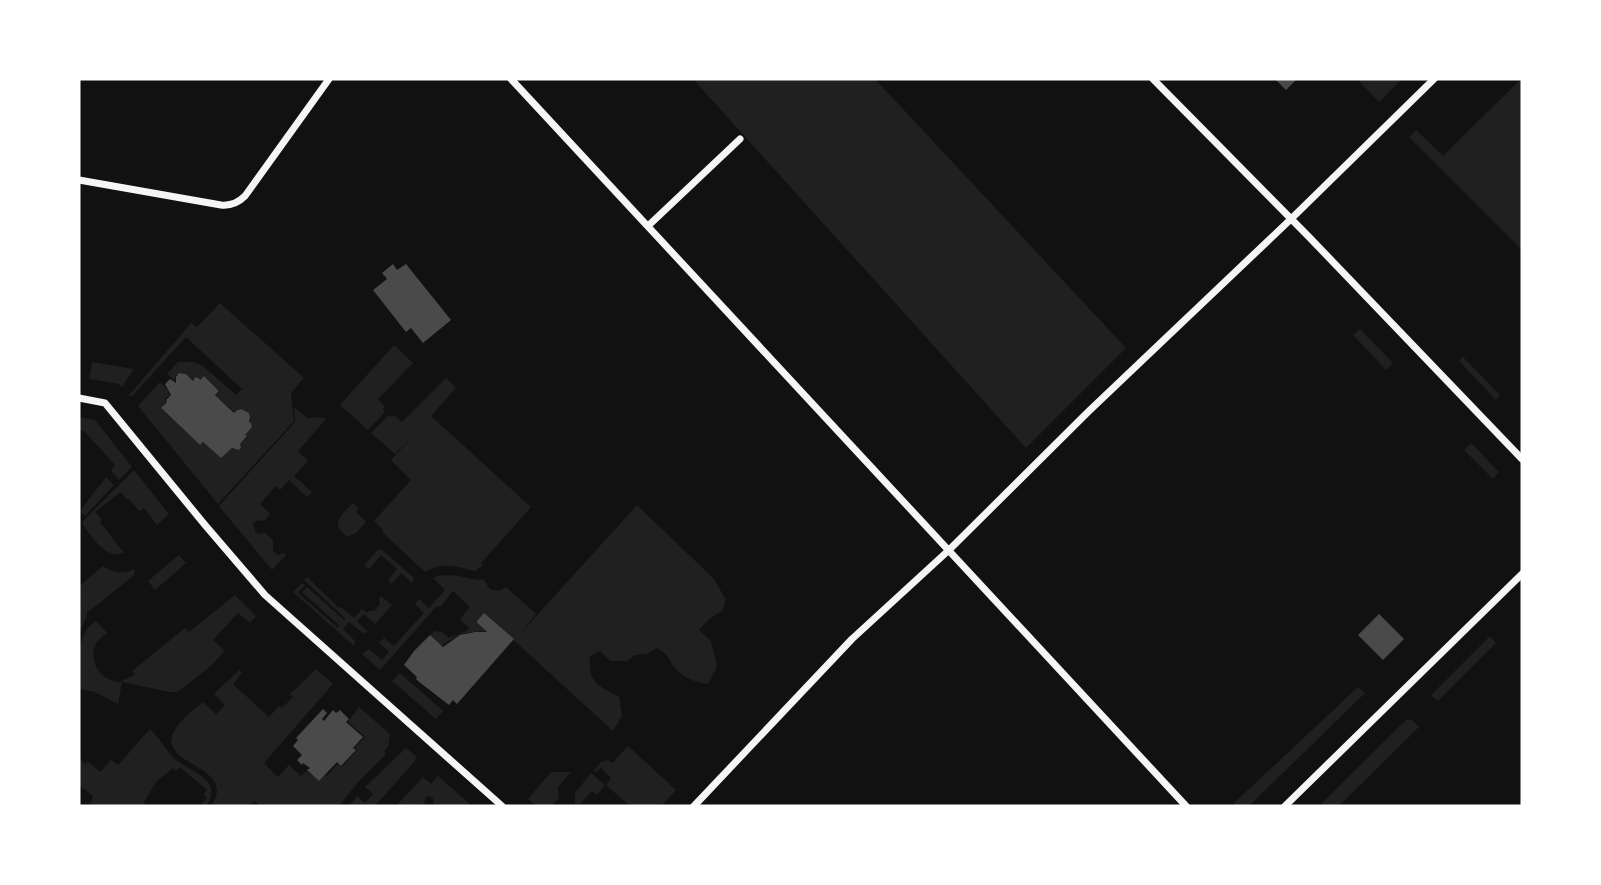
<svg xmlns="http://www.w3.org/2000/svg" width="1601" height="885" font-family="Lato,sans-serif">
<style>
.green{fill:#202020}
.building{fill:#4a4a4a}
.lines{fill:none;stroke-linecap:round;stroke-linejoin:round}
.minor{stroke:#f5f5f5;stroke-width:7}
</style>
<rect width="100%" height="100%" fill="#111"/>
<path class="green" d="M 693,79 L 875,79 L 1126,348 L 1026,448 Z
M 1357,79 L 1402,79 L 1379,102 Z
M 1521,79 L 1522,79 L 1522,250 L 1409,137 L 1416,130 L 1443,156 Z
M 220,303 L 304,378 L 291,393 L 294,421 L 218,504 L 138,406 L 160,382 L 169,391 L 168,393 L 170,395 L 165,399 L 165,401 L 167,401 L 161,409 L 200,445 L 203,442 L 221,458 L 232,448 L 239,450 L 241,448 L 240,444 L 247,437 L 245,435 L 252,426 L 250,422 C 252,412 242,404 234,412 L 216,395 L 220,391 L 204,376 L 200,379 L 199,377 L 195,377 L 192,380 L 185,373 L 179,373 L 175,377 L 175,381 L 167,374 L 178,362 L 193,362 L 202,365 L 236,395 L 242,389 L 186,337 L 133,395 L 130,396 L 129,395 L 191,323 L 197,327 Z
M 1360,329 L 1393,363 L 1386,370 L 1353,335 Z
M 394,345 L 413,363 L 378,399 L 385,407 L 383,409 L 385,412 L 368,430 L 340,405 Z
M 1463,357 L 1500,395 L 1496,400 L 1459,361 Z
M 92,362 L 134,369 L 122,387 L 119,384 L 89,379 Z
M 446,378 L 456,388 L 431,416 L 531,507 L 481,563 L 483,565 L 475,571 C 457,567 443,561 425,572 L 382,532 L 383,530 L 374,521 L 411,480 L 391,460 L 413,436 L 395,454 L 371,433 L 389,415 L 391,417 L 394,415 L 402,422 Z
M 294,407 L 307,418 L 320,417 L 326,419 L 298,451 L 308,461 L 294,476 L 312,492 L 307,497 L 289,480 L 280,490 L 276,486 L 260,504 L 270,514 L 265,520 L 256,521 L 253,524 L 255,531 L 258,534 L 265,533 L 273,540 L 273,551 L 278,555 L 284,553 L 286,555 L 272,570 L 219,506 L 295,422 Z
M 79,417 L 95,420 L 132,467 L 119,480 L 111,471 L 115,465 L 84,431 L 79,430 Z
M 1471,443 L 1499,472 L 1493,479 L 1464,450 Z
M 134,470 L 169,514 L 157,525 L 144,508 L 139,511 L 129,499 L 127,500 L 121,492 L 95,512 L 102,520 L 100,522 L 124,553 C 105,559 94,539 83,525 L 83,521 Z
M 106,477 L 114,485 L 85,516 L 80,511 Z
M 353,503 L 359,508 L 356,512 L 366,522 L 356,533 L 347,537 L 338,528 C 337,517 345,511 353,503 Z
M 637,505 L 714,579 L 726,600 L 722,611 L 709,619 L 699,630 L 711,641 L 717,666 L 708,684 C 696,682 685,679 676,669 C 667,659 671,656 657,648 L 647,654 L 635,655 L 627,661 L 610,661 L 600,651 L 590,656 C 588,683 597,685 619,697 L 622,716 L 613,731 L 484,613 L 475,622 L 486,632 C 469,630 455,635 442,646 L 430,635 L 435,631 L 442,632 L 449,638 L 467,631 L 469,628 L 460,619 L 470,607 L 453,591 L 441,606 L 436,607 L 380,670 L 362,654 L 369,649 L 382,660 L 389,652 L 379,643 L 384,638 L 394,646 L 424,613 L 415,604 L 419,599 L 429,608 L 445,590 L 433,578 C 448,571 463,578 479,580 L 483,579 L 490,589 L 499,591 L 506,587 L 536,614 L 521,633 Z
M 381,549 L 414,578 L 412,583 L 401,573 L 392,584 L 388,580 L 397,569 L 381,555 L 369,569 L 364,565 L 377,551 Z
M 179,555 L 186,563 L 155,590 L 148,581 Z
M 103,566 C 113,573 123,575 134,569 L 135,570 L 133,576 L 86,614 L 87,617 L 79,632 L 79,586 Z
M 307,577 L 339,608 L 341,607 L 354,618 L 362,609 L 367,613 L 369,611 L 374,611 L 380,604 L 379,599 L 381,596 L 392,605 L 375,624 L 364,614 L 357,621 L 368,632 L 363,633 L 349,622 L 343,629 L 355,641 L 354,646 L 293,592 L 302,583 L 305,585 L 298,593 L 338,628 L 340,626 L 302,592 L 307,587 L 344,620 L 346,619 L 304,580 Z
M 235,595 L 256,616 L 250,623 L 238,613 L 213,640 L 225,651 L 211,666 L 180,690 L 176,692 L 170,692 L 122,682 L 118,704 L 95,692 L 79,689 C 79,666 74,635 96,621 L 107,633 C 104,636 100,638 98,641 C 88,654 95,675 111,680 C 114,682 118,682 122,682 L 123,680 L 135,675 L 132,671 L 185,628 L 189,632 Z
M 1490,636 L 1496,643 L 1438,701 L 1431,695 Z
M 316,669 L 333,684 L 264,763 L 278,777 L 289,765 L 301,776 L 307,771 L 319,781 L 325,775 L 327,776 L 337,764 L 342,767 L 357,750 L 355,747 L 365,737 L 348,722 L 359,707 L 390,734 L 388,747 L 384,751 L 386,754 L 358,782 L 339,806 L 302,805 L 261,806 L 255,801 L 249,806 L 211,806 C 232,775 191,768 177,753 C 174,750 173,747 171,743 C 172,725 190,713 203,702 L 216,714 L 225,705 L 214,694 L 239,670 L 242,673 L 233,684 L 269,717 L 279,706 L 282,708 L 293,697 L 290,694 Z
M 400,673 L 443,711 L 436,719 L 392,681 Z
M 1358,687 L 1365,693 L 1249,806 L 1232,805 Z
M 1406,720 L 1412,720 L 1419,727 L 1339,806 L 1319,806 Z
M 150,729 C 160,738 165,750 175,759 C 190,772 225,780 206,806 L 200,806 L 207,798 L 204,794 L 207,790 L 180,767 L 176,771 L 173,768 C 168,773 162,776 158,780 C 153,785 149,795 144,802 L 147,806 L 90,806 L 93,796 L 79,785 L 79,758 L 85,764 L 88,761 L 100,772 L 111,760 L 118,765 Z
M 628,746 L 676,790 L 661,806 L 630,806 L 606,785 L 611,778 L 601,768 L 596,772 L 594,770 L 601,762 L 608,760 L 612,763 Z
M 406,748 L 416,756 L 415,761 L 375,806 L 349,806 L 357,796 L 365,803 L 373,794 L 365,787 Z
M 551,772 L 571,772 L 558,787 L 559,798 L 551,806 L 536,806 L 528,799 Z
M 591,773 L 605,785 L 597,795 L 592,791 L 580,804 L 575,803 L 575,793 Z
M 438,776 L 472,806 L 434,806 L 433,798 L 428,796 L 425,798 L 424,806 L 420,804 L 418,806 L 396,806 L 423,777 L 431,784 Z"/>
<path class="building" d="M 1275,79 L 1297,79 L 1286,90 Z
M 393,264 L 397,270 L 406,264 L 451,320 L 423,343 L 411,328 L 406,332 L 373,290 L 387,279 L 382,273 Z
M 179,373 L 186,374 L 193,381 L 195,377 L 199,378 L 200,380 L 204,376 L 219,391 L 215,395 L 234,413 L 237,410 L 242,409 L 249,413 L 250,417 L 249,422 L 251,423 L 252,427 L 245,435 L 247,436 L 240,444 L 241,448 L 239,450 L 232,448 L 221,458 L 203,442 L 200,445 L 161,408 L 167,402 L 166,400 L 171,395 L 165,384 L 170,379 L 176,383 L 176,377 Z
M 484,613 L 514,639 L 457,704 L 453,700 L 449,705 L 418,681 L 416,679 L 417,677 L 404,665 L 414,651 L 430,635 L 443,647 L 460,635 L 475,632 L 487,632 L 476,622 Z
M 1379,614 L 1404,639 L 1383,660 L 1358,635 Z
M 323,709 L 327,713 L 322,719 L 324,721 L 333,710 L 336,713 L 340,710 L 349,719 L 346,722 L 363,737 L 353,748 L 356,750 L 341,766 L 337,762 L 319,781 L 307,770 L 310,768 L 303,763 L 302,765 L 297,760 L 302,755 L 293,746 L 298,740 L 296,738 Z"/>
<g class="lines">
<path class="minor" d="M 511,79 L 1186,806
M 1153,79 L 1310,238 L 1522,459
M 79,180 L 221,205 C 231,206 238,203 245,196 L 329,79
M 648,226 L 740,139
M 79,398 L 105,403 L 205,525 L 265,595 L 502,806
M 694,806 L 852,639 L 949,550 L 1089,411 L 1291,219 L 1434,79
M 1285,806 L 1522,574"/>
</g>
<rect width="1601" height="885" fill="none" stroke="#ffffff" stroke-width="161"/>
</svg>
